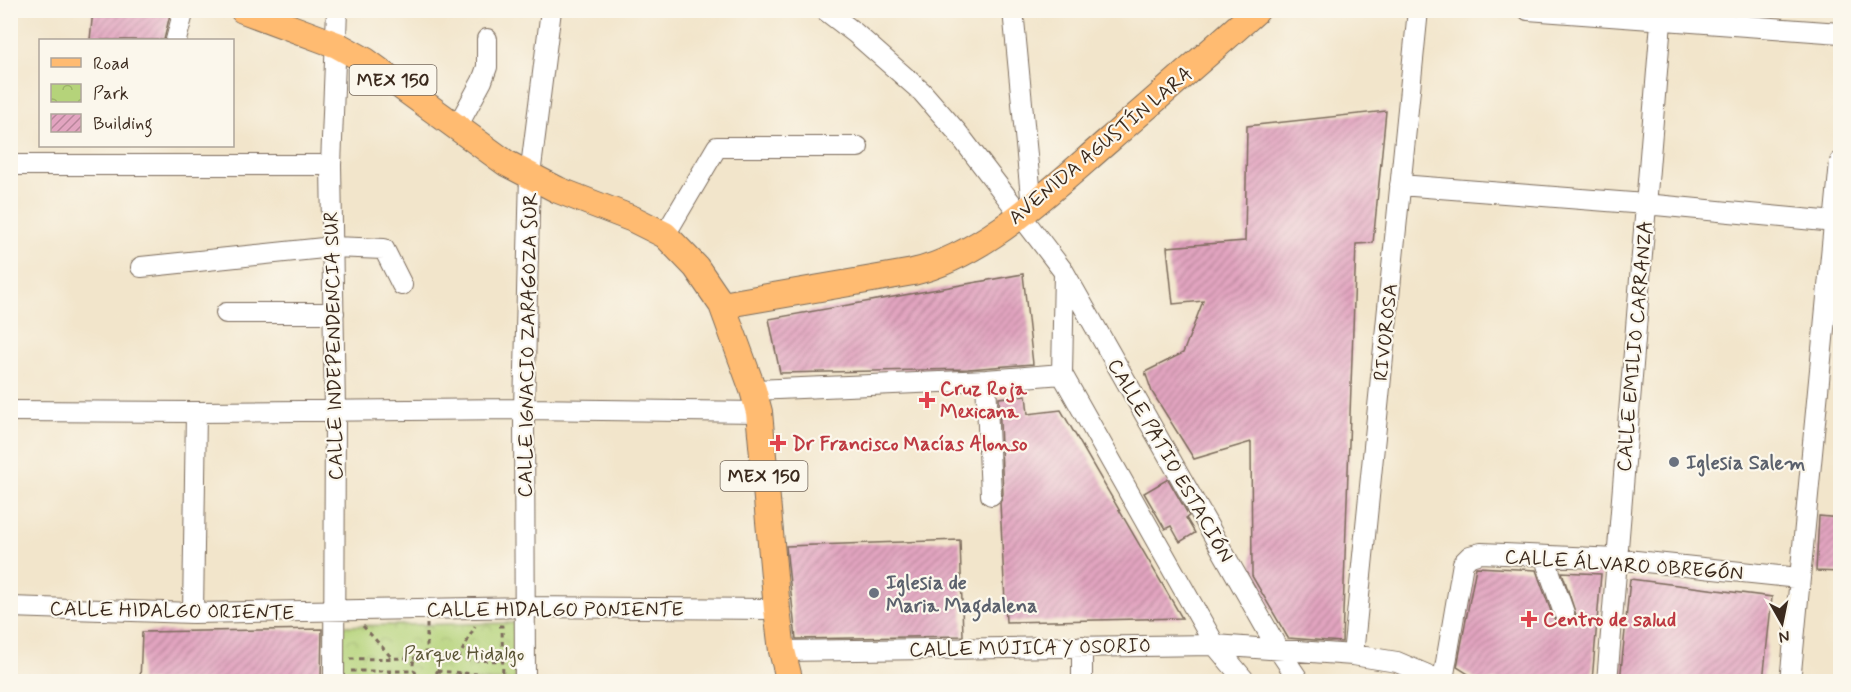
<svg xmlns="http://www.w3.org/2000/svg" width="1851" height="692" font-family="Mynerve,sans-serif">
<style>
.park{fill:url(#park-crowns);stroke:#787e4c;stroke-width:1.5}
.building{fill:url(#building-hatch)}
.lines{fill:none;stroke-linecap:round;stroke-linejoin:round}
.minor-casing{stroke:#7b6b5b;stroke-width:22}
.major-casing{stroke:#7b6b5b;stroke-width:28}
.path{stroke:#7b6b5b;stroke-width:3;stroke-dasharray:4.5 4.5;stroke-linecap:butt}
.minor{stroke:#fff;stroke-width:20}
.major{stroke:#ffbb71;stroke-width:26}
.health-dot{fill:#e0444e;stroke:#fbf7ec;stroke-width:2}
.worship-dot{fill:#6b7280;stroke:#fbf7ec;stroke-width:2}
.labels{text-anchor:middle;stroke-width:4.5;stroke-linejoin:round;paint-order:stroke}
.shield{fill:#fbf7ec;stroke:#75685c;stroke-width:1.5}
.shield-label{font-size:18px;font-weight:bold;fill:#3b2a1e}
.street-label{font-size:20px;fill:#3b2a1e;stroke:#fbf7ec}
.health-label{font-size:20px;font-weight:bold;fill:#be3a42;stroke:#fbf7ec;text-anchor:start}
.worship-label{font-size:20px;font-weight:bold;fill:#5b616d;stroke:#fbf7ec;text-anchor:start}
.park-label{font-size:20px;fill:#5a5435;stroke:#fbf7ec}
</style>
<defs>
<pattern id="park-crowns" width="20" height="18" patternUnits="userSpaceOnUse" patternTransform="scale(1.5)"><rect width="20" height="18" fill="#b5d37a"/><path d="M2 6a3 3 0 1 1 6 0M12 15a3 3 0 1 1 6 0" fill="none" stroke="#9db569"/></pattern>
<pattern id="building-hatch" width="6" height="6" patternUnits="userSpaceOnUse" patternTransform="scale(1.5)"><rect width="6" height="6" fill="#e2a4c0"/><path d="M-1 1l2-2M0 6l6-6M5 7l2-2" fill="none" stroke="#b8869b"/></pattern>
</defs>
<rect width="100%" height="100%" fill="#fbf7ec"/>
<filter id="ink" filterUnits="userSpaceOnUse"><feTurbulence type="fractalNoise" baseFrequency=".0167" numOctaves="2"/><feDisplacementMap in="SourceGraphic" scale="12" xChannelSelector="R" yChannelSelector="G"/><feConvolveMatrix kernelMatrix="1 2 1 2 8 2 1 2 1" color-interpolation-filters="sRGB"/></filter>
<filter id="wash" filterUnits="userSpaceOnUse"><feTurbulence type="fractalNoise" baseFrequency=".008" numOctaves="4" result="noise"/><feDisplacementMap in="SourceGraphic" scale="24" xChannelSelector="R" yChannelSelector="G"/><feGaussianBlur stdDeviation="1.35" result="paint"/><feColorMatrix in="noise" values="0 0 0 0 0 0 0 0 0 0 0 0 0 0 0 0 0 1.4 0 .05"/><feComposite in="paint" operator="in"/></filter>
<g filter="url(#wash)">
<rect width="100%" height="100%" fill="#f2e5cb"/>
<path class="park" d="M 517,623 L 515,681 L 342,681 L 338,626 Z"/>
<g id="blocks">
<path class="building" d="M 93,10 L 171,10 L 164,40 L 90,40 Z
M 1386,111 L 1373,243 L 1356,244 L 1342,642 L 1288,638 L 1252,576 L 1251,442 L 1194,459 L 1152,392 L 1145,372 L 1183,353 L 1203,301 L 1173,304 L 1167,247 L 1245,241 L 1247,126 Z
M 1023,274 L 1033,364 L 968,369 L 780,373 L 769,319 Z
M 1026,395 L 1028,414 L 1061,410 L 1182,618 L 1006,622 L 1000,503 L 1003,494 L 999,398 Z
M 1168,479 L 1189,516 L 1186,518 L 1195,533 L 1180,542 L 1171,526 L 1165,529 L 1144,493 Z
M 1819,516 L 1840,518 L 1840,572 L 1816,571 Z
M 960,540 L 963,636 L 796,639 L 786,546 Z
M 1476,567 L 1536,570 L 1553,617 L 1557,622 L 1562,625 L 1573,621 L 1576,615 L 1562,572 L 1601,574 L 1592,681 L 1479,681 L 1457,667 Z
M 1630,579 L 1772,597 L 1763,681 L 1620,681 Z
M 322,629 L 321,681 L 140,681 L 142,632 Z"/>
</g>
</g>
<g filter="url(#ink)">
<use href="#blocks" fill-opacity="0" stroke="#7b6b5b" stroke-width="1.5"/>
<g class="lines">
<defs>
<path id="minor" d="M 825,10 L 855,33 L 922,92 L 957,132 L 1064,272 L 1278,649 L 1300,682
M 1013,10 L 1032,207
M 1528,10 L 1840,33
M 176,40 L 184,10
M 457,127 L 482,81 L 487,67 L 487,39
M 10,165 L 331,165
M 1400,185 L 1645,204 L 1835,222 L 1840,220
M 665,235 L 717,147 L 858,147
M 141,267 L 333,247 L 384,249 L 402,285
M 1064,272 L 1062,374 L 1215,645 L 1246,682
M 226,313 L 334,313
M 986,380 L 991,495
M 753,390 L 986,380 L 1062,374
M 10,411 L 196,412 L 524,409 L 759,412
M 1544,556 L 1564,613
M 10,607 L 193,613 L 525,607 L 777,609
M 193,613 L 196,412
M 782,651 L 1215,645 L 1353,655 L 1397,662 L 1444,682
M 1353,655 L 1418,10
M 1443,680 L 1463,563 L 1470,556 L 1481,553 L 1617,559 L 1799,578
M 334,682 L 335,411 L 331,165 L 337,10
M 525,682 L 524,409 L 530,175 L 551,10
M 1082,682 L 1082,646
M 1607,682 L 1662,10
M 1790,682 L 1840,162"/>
<path id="major" d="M 243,10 L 337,45 L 366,61 L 506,163 L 558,190 L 633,219 L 665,235 L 696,267 L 722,305 L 753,390 L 759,412 L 777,609 L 782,651 L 790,682
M 722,305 L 913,272 C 986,255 1053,188 1109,140 C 1158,97 1208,54 1257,10"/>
</defs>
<use href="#minor" class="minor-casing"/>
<use href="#major" class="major-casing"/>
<path class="path" d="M 427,624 L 427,652
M 363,626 L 392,658
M 499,626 L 502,626 L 503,682
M413 665a13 13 0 1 1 26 0a13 13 0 1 1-26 0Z
M 350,659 L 416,658
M 438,659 L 502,661
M 458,659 L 475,626
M 351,671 L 415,671
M 437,671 L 503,676
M 459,673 L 462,682
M 385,682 L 391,671"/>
<use href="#minor" class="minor"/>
<use href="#major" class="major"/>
</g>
</g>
<g class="health-dot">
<path d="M924 391h6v6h6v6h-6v6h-6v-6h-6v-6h6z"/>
<path d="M775 434h6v6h6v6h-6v6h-6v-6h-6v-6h6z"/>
<path d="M1526 610h6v6h6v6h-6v6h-6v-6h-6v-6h6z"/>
</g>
<g class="worship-dot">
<circle cx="1674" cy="462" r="6"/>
<circle cx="874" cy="593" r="6"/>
</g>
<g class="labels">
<g class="shield">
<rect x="349.5" y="65" width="87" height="30" rx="4.5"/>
<rect x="720.5" y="461" width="87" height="30" rx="4.5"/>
</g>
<g class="shield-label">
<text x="393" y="86">MEX 150</text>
<text x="764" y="482">MEX 150</text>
</g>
<g class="street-label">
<text transform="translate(1100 145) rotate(-40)" y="7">AVENIDA AGUSTÍN LARA</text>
<text transform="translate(1385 332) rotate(-84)" y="7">RIVOROSA</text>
<text transform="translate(527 345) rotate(-89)" y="7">CALLE IGNACIO ZARAGOZA SUR</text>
<text transform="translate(333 346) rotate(-91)" y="7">CALLE INDEPENDENCIA SUR</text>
<text transform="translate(1634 346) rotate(-85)" y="7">CALLE EMILIO CARRANZA</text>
<text transform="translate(1171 460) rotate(60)" y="7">CALLE PATIO ESTACIÓN</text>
<text transform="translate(1624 564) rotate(4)" y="7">CALLE ÁLVARO OBREGÓN</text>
<text x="555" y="616">CALLE HIDALGO PONIENTE</text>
<text transform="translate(172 610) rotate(1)" y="7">CALLE HIDALGO ORIENTE</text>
<text transform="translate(1030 647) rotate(-1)" y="7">CALLE MÚJICA Y OSORIO</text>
</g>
<g class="health-label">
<text x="940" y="395">Cruz Roja<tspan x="940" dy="23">Mexicana</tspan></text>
<text x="792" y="450">Dr Francisco Macías Alonso</text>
<text x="1543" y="626">Centro de salud</text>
</g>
<g class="worship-label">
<text x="1686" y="469">Iglesia Salem</text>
<text x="886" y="589">Iglesia de<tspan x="886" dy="23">Maria Magdalena</tspan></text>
</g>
<g class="park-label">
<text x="464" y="660">Parque Hidalgo</text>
</g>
</g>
<rect width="1851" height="692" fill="none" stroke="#fbf7ec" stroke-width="36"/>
<rect x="39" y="39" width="195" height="108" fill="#fbf7ec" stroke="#aea59a" stroke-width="1.5"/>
<rect x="51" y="58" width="30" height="9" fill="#ffbb71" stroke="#aea59a" stroke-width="1.5"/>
<text x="93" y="69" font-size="18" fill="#3b2a1e">Road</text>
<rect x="51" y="84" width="30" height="18" fill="url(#park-crowns)" stroke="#aea59a" stroke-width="1.5"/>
<text x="93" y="99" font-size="18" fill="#3b2a1e">Park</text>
<rect x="51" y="114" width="30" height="18" fill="url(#building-hatch)" stroke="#aea59a" stroke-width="1.5"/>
<text x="93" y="129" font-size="18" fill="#3b2a1e">Building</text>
<g transform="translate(1782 623) rotate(171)" stroke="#fbf7ec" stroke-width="4.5" paint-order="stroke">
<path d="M0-4.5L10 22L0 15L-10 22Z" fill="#3b2a1e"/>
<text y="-9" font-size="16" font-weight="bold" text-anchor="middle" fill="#3b2a1e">N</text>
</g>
</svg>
